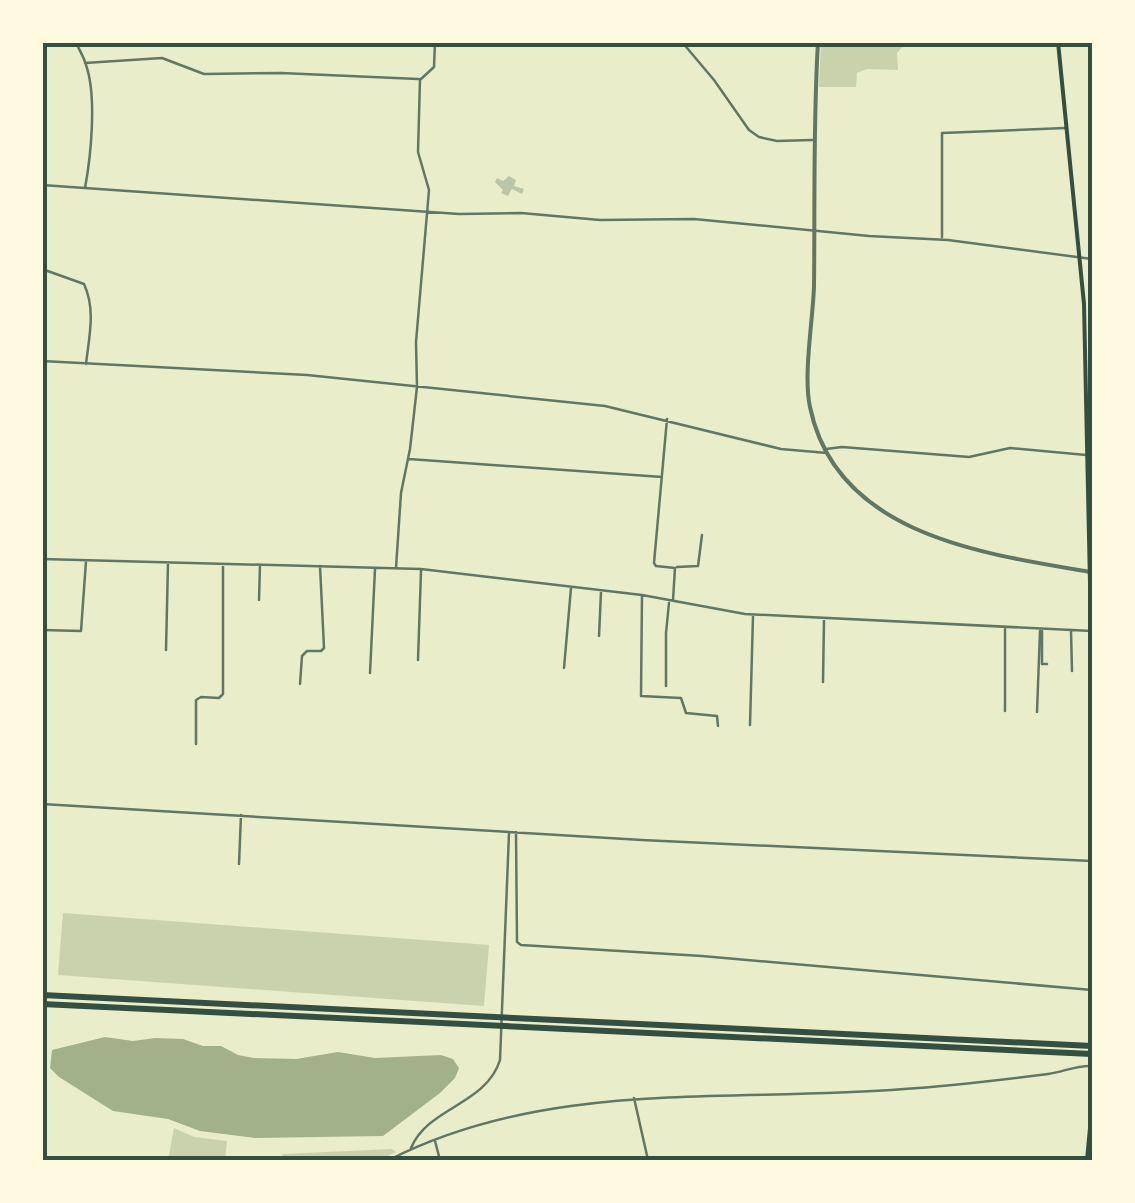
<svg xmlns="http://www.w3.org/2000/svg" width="1135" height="1203" font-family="'Roboto Condensed',sans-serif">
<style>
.green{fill:#cad2ad}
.water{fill:#a3b18a}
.building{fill:#bcc5a7}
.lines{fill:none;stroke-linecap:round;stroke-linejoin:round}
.minor{stroke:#617663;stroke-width:2.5}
.tertiary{stroke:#617663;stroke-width:4}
.secondary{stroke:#344e41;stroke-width:4}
.motorway{stroke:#344e41;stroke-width:6}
.neatline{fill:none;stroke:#344e41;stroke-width:4}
</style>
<rect width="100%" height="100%" fill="#e9edc9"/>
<path class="green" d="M 821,43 L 821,42 L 906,43 L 897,53 L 898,70 L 867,69 L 857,73 L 856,87 L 819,87 Z
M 63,913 L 489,945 L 484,1006 L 58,975 Z
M 174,1128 L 194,1137 L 227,1141 L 225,1160 L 168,1160 Z
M 392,1149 L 396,1152 L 380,1160 L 280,1160 L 283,1154 Z"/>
<path class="water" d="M 105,1037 L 133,1041 L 155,1038 L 183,1039 L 203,1046 L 221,1046 L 238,1055 L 254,1058 L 296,1059 L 338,1052 L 375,1058 L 441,1055 L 453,1059 L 459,1068 L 455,1078 L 440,1093 L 383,1136 L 255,1138 L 200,1131 L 168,1119 L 113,1111 L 59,1077 L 50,1068 L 52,1050 Z"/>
<path class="building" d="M 509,176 L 516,180 L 514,186 L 524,189 L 522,194 L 512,189 L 508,196 L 501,193 L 503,190 L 495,182 L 497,178 L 503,181 Z"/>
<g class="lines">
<path class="minor" d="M 76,42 C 79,50 84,57 86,65 C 97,96 91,156 85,188
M 682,42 L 714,80 L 749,130 L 759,137 L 777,141 L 812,140
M 85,63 L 162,58 L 204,74 L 281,73 L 418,79
M 421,79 L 434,67 L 435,42
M 42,185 L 459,214 L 521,213 L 600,220 L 694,219 L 869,236 L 948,240 L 1092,259
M 942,237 L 942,133 L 1065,128
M 42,269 L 84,284 C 96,310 89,337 86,364
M 42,361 L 307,375 L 605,406 L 781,449 L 827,453
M 667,419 L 654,563 L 656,566 L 675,568 L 673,600
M 826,449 L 842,447 L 969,457 L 1010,448 L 1086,455
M 409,459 L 662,477
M 42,559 L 421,569 L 642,595 L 745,614 L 1092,631
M 677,567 L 698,566 L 702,535
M 396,568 L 401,493 L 410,449 L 417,387 L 416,342 L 429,190 L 418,152 L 420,79
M 642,595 L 641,696 L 681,698 L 686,713 L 717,716 L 718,726
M 259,600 L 260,565
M 42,630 L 81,631 L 86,561
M 1042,631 L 1042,664 L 1047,664
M 1071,631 L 1072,671
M 599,636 L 601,592
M 166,650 L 168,563
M 418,660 L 421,571
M 564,668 L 571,588
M 370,673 L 375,569
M 823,682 L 824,620
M 300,684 L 302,656 L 307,651 L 321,651 L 324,648 L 320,566
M 666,686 L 666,633 L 669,603
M 1005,711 L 1005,629
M 1037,712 L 1040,631
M 750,725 L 753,616
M 196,744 L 196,700 L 201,697 L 219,698 L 223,694 L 223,564
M 42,804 L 642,840 L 1092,861
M 516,832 L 517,942 L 521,945 L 702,956 L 1092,990
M 239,864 L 241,815
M 634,1098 L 648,1160
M 435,1141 L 440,1160
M 411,1148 C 428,1107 486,1105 500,1060 L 509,833
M 389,1160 C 550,1078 731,1103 904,1089 C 952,1086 1000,1080 1048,1074 C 1063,1072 1077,1065 1092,1066"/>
<path class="tertiary" d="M 818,42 C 813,124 815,204 814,286 C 813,320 803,375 810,407 C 836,535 984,554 1091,572"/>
<path class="secondary" d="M 1058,42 L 1084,304 L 1092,676
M 1087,1160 L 1092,1107"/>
<path class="motorway" d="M 42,995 L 1092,1046
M 42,1004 L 1092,1054"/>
</g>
<rect width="1135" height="1203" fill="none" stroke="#fefae0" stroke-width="90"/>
<rect x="45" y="45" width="1045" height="1113" class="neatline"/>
</svg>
